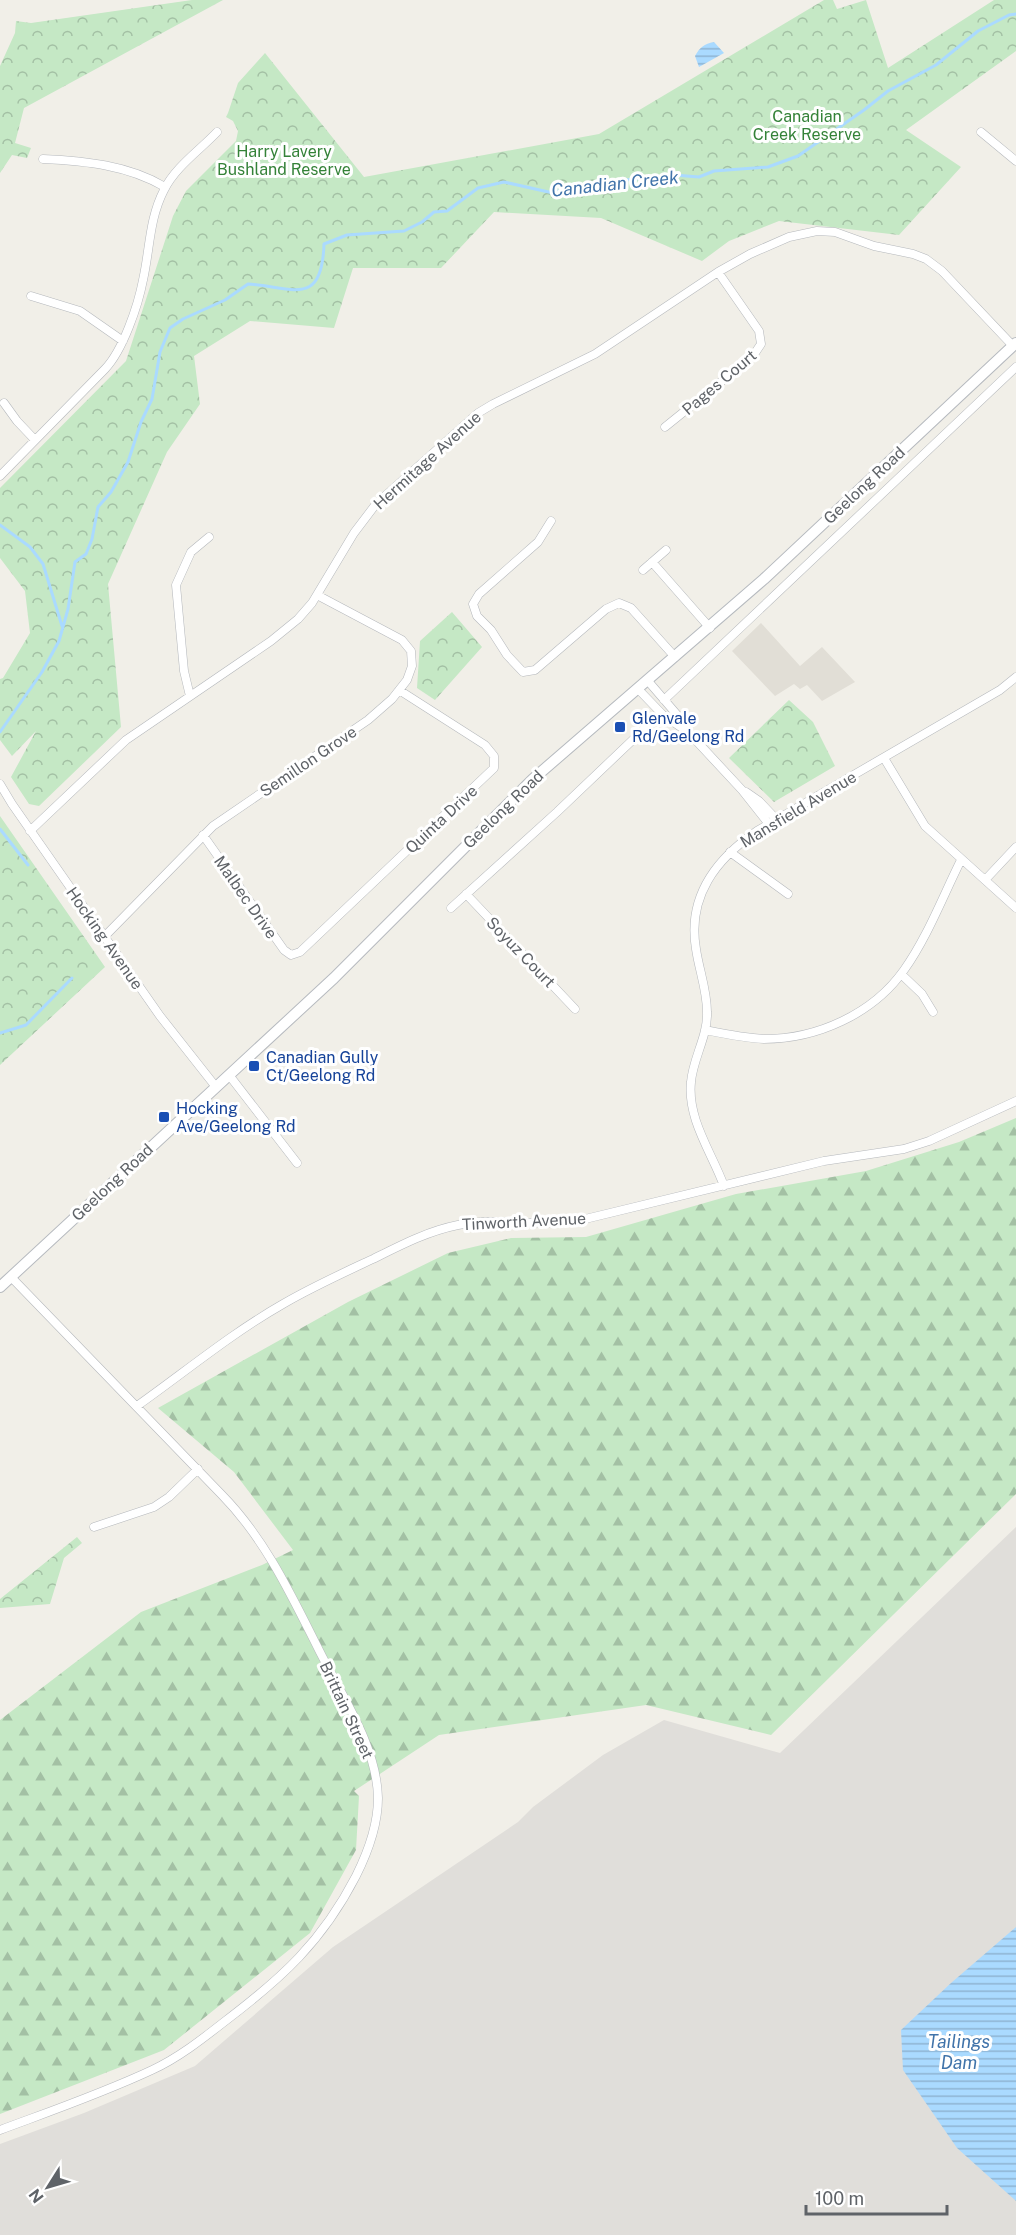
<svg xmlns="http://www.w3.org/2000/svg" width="1016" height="2235" font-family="'Public Sans',sans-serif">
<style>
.industrial{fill:#e0deda}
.education{fill:#e1ded6}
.forest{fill:url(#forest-firs)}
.park{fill:url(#park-crowns)}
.water{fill:url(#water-rules)}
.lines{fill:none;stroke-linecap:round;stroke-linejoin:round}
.stream{stroke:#aadaff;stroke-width:3}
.minor-casing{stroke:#b5b8bc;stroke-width:9}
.secondary-casing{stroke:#b6babf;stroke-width:12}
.minor{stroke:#fff;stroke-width:8}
.secondary{stroke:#fff;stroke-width:10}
.transit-dot{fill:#1a4fb4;stroke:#fff;stroke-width:2}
.labels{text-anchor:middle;stroke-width:6;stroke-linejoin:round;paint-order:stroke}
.park-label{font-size:16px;fill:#348238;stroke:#fff}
.street-label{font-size:16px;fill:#5f6368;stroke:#fff}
.transit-label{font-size:16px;fill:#164399;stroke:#fff;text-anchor:start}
.water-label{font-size:18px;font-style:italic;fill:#4174aa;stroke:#fff}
</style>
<defs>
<pattern id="forest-firs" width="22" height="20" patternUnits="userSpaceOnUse" patternTransform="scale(1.5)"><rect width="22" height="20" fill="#c5e8c5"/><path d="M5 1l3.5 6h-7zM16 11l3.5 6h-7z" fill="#a3c0a4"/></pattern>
<pattern id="park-crowns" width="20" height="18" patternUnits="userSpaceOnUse" patternTransform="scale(1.5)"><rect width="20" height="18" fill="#c5e8c5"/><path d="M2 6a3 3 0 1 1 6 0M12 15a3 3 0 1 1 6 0" fill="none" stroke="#a3c0a4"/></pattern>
<pattern id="water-rules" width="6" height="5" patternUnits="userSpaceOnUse" patternTransform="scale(1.5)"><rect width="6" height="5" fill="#aadaff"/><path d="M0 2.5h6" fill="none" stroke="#8eb4d2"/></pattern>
</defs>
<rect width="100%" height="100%" fill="#f1efe8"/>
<path class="industrial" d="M 1016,1527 L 1016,2235 L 0,2235 L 0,2144 L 84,2113 L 195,2066 L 333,1947 L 518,1822 L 533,1807 L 603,1755 L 664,1720 L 780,1753 Z"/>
<path class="education" d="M 761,623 L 800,666 L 822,647 L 855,682 L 822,701 L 807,685 L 800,689 L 794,684 L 775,696 L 732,651 Z"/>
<path class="forest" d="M 1016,1118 L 1016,1494 L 771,1735 L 646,1705 L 439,1735 L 354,1791 L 359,1796 L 356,1850 L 310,1933 L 164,2050 L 0,2114 L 0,1720 L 141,1612 L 262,1565 L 293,1550 L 234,1472 L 158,1408 L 348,1302 L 448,1253 L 511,1238 L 586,1237 L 736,1194 L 866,1171 L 959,1142 Z"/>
<path class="park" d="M 192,0 L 223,0 L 24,108 L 15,143 L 31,148 L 27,158 L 12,155 L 0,173 L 0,66 L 15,33 L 16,21 L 31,23 Z
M 824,0 L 833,0 L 837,9 L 866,0 L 888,68 L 994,0 L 1016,0 L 1016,51 L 906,130 L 961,167 L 899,235 L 779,221 L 729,241 L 702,261 L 601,218 L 494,212 L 441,268 L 353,268 L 334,328 L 250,321 L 194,356 L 200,404 L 167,452 L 108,584 L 121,727 L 39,806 L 29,804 L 11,777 L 36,731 L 12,756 L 0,740 L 0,679 L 3,678 L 30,633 L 25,591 L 0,558 L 0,488 L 126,361 L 173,216 L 186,191 L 236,141 L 238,131 L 233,121 L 226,117 L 228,113 L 238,83 L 265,53 L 364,177 L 599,134 Z
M 452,612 L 482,647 L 435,700 L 417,688 L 420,641 Z
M 789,700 L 813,722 L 835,766 L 774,802 L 729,758 Z
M 0,816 L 105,967 L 0,1065 Z
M 77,1537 L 82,1543 L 64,1558 L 50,1604 L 0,1608 L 0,1599 Z"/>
<path class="water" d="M 714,42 L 724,53 L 699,67 L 695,56 C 700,47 704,44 714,42 Z
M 1016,1927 L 1016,2201 L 957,2148 L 903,2070 L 901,2030 L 951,1983 Z"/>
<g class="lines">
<path class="stream" d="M 0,525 L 30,547 L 43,564 L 62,626
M 0,732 L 42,672 L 59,641 L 68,609 L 75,562 L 86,554 L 92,539 L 98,507 L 111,492 L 128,462 L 141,422 L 152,399 L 160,352 L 170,328 L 183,319 L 225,300 L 248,284 C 293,287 322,308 324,244 L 347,235 L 404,231 L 422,222 L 434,212 L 447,211 L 478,188 L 504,182 L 553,193 L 570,187 L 606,182 L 674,175 L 699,177 L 714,171 L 768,167 L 798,156 L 864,110 L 888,91 L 936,65 L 978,31 L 1009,15 L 1016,14
M 0,829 L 28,865
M 0,1033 L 26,1025 L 72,978"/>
<defs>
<path id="minor" d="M 981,132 L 1016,161
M 43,159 C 85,161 128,165 165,187
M 31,296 L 80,311 L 123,341
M 4,403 L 17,421 L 35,440
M 665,427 L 753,356 L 761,344 L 759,331 L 718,272
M 0,476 L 105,369 C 123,350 138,306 143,280 C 150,249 149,219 164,190 C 175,167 200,150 217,132
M 551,521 L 538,542 L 479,594 L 473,604 L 477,616 L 491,630 L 507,655 L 523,672 L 535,670 L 606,609 L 619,603 L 631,608 L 675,657
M 652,562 L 710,628
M 643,570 L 666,550
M 648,681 L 679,717 L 689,733 L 742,790 L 769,824
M 638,689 L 663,715 L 685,730
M 190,696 L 184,671 L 176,585 L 191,552 L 209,537
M 664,700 L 1016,367
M 884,758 L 925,826 L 1016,908
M 0,784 L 12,804 L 160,1016 L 216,1087
M 746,792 L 759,801 L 777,820
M 30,831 L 126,740 L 271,641 L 298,619 L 312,603 L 354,533 L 376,504 L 478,413 L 493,404 L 595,354 L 718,272 L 750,254 L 789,237 L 817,231 L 835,232 L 874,246 L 913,254 L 926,259 L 942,271 L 1013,346
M 203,835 L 284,950 L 291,955 L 300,952 L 494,768 L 494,756 L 485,745 L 399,690
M 730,852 L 788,894
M 985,880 L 1016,847
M 466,894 L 575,1009
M 451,908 L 557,812 L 661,713
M 104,937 L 213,826 L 368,720 L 392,699 L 407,680 L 412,666 L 411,651 L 402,640 L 317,595
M 901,974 L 922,994 L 933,1012
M 705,1030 C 725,1034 744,1038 764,1039 C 817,1039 873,1014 904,970 C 927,938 943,896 961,860
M 229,1075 L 297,1163
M 724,1186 C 712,1153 687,1119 691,1082 C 693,1058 708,1036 707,1012 C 707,990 699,970 696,949 C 687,896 716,859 757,831 L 1000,690 L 1016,677
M 137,1406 C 185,1372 232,1333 283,1304 C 312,1287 343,1273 373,1259 C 401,1245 428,1231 458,1225 C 498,1217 538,1227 577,1221 L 824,1161 L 904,1149 L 929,1141 L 1016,1101
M 94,1527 L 154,1507 L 169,1497 L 198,1469
M 0,2130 C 51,2111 103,2093 152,2070 C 178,2058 201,2040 224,2022 C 282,1978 322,1942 356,1876 C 368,1852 378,1826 378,1798 C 377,1748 344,1699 322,1656 C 293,1599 267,1541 222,1495 L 11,1277"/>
<path id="secondary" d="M 0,1287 L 334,978 L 533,779 L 764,579 L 1016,343"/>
</defs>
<use href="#minor" class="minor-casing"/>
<use href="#secondary" class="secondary-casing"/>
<use href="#minor" class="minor"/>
<use href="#secondary" class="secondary"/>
</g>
<g class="transit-dot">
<rect x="614" y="721" width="12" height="12" rx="3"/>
<rect x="248" y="1060" width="12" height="12" rx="3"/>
<rect x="158" y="1111" width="12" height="12" rx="3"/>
</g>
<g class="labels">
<g class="park-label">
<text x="807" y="122">Canadian<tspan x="807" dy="18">Creek Reserve</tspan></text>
<text x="284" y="157">Harry Lavery<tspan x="284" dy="18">Bushland Reserve</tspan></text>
</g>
<g class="street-label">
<text transform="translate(719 382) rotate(-40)" y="6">Pages Court</text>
<text transform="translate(427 460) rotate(-42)" y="6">Hermitage Avenue</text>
<text transform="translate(864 485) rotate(-43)" y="6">Geelong Road</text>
<text transform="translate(308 761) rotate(-34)" y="6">Semillon Grove</text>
<text transform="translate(503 809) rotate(-44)" y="6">Geelong Road</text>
<text transform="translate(798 809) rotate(-31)" y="6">Mansfield Avenue</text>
<text transform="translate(441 819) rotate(-43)" y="6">Quinta Drive</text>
<text transform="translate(246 897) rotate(55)" y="6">Malbec Drive</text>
<text transform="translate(105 938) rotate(55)" y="6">Hocking Avenue</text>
<text transform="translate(521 952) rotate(46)" y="6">Soyuz Court</text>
<text transform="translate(112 1182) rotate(-43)" y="6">Geelong Road</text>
<text transform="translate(524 1221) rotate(-3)" y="6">Tinworth Avenue</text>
<text transform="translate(347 1710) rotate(65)" y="6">Brittain Street</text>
</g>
<g class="transit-label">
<text x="632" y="724">Glenvale<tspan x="632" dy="18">Rd/Geelong Rd</tspan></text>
<text x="266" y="1063">Canadian Gully<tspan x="266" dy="18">Ct/Geelong Rd</tspan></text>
<text x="176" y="1114">Hocking<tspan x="176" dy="18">Ave/Geelong Rd</tspan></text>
</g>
<g class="water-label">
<text transform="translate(615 184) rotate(-6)" y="6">Canadian Creek</text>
<text x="959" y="2048">Tailings<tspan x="959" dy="21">Dam</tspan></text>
</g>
</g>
<g transform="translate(48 2187) rotate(233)" stroke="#ffffff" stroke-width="4.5" paint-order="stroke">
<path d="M0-4.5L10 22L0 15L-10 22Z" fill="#5f6368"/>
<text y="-9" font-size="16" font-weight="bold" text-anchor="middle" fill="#5f6368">N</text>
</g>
<path d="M806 2205v9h141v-9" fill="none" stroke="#5f6368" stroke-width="3"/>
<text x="815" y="2205" font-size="18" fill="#5f6368" stroke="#ffffff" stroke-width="4.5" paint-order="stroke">100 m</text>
</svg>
